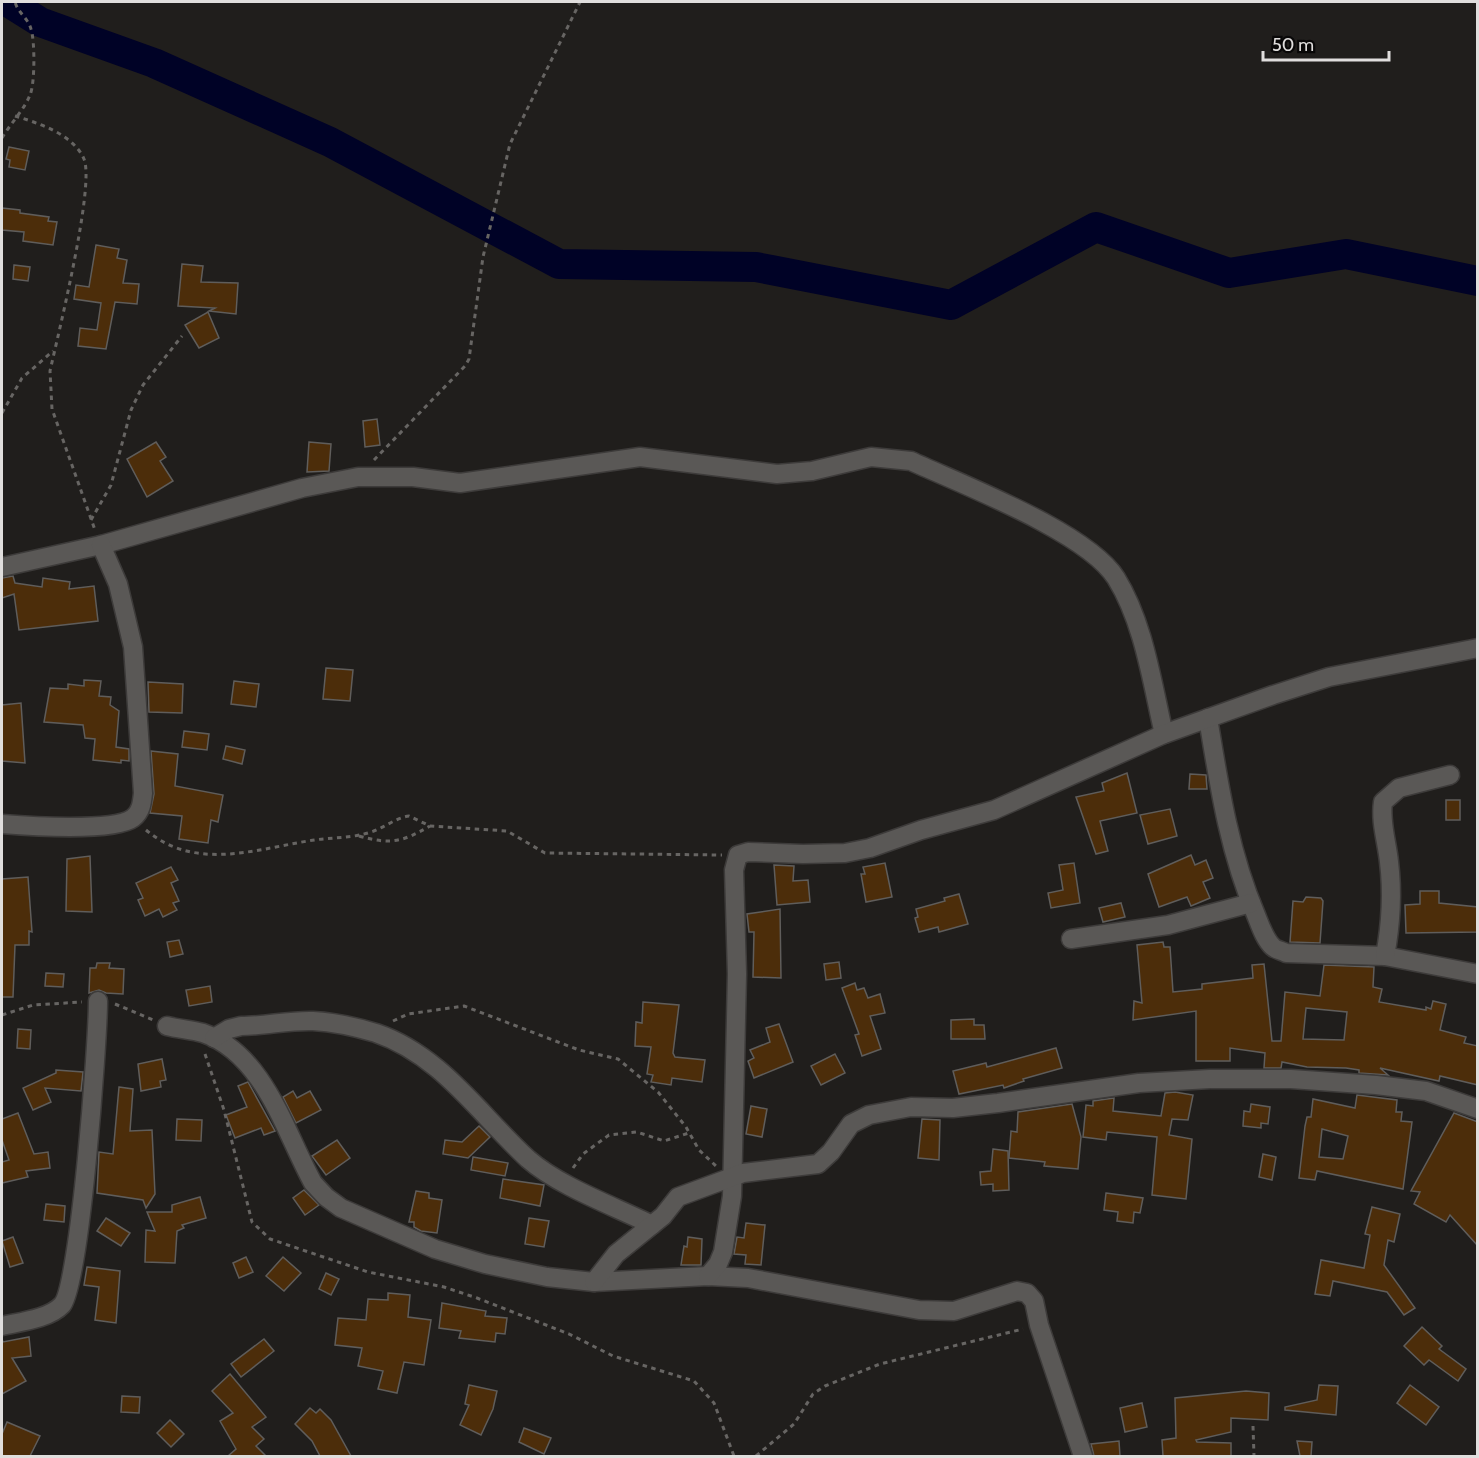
<svg xmlns="http://www.w3.org/2000/svg" width="1479" height="1458" font-family="Cabin,sans-serif">
  <style>
    .lines { fill: none; stroke-linecap: round; stroke-linejoin: round }
    .river { stroke: #000226; stroke-width: 30 }
    .building { fill: #4c2d0a; stroke: #5f5d5b; stroke-width: 1.5; fill-rule: evenodd }
    .minor-casing { stroke: #3d3b3a; stroke-width: 21 }
    .path { stroke: #676563; stroke-width: 3; stroke-dasharray: 4.5 4.5; stroke-linecap: butt }
    .minor { stroke: #5a5856; stroke-width: 18 }
  </style>
  <rect width="100%" height="100%" fill="#201e1c"/>
  <g class="lines">
    <!-- river -->
    <path class="river" d="M8 2 40 22 154 63 330 142 559 264 756 267 951 305 1096 227 1229 273 1346 254 1478 281"/>
  </g>
  <!-- building -->
  <g class="building">
    <path d="M9 147 29 151 25 170 9 167 10 160 6 159Z"/>
    <path d="M2 208 20 210V213L49 217 48 221 57 222 53 245 23 241 24 232 2 230Z"/>
    <path d="M96 245 119 249 117 258 127 260 123 283 139 284 137 304 115 302 106 349 78 346 80 328 97 330 101 303 74 299 76 285 89 287Z"/>
    <path d="M182 264 203 266 201 282 238 283 236 314 209 311 215 308 178 306Z"/>
    <path d="M14 265 30 267 28 281 13 279Z"/>
    <path d="M208 312 219 338 199 348 185 325Z"/>
    <path d="M377 419 380 445 365 447 363 421Z"/>
    <path d="M156 442 166 457 160 461 173 481 147 497 127 459Z"/>
    <path d="M309 442 331 444 329 471 307 472Z"/>
    <path d="M13 576 15 583 42 587 43 578 70 582 69 589 94 586 98 621 19 630 14 594 2 598V578Z"/>
    <path d="M326 668 353 670 350 701 323 699Z"/>
    <path d="M84 680 101 681 99 696 111 697 110 705 119 711 116 747 129 749V761L121 760V763L93 760 95 739 85 738 83 725 44 722 50 688 68 689V684L84 686Z"/>
    <path d="M234 681 259 684 256 707 231 704Z"/>
    <path d="M148 682 183 684 182 713 149 712Z"/>
    <path d="M21 703 25 763 2 761V705Z"/>
    <path d="M184 731 209 734 207 750 182 747Z"/>
    <path d="M226 746 245 750 242 764 223 759Z"/>
    <path d="M151 751 178 754 175 786 223 795 218 822 211 820 208 843 179 839 182 816 150 813 154 794Z"/>
    <path d="M1127 773 1137 813 1100 821 1108 851 1096 854 1076 797 1104 791 1102 783Z"/>
    <path d="M1190 774 1206 775 1207 789H1189Z"/>
    <rect x="1446" y="800" width="14" height="20"/>
    <path d="M1170 809 1177 836 1148 844 1140 815Z"/>
    <path d="M1191 855 1195 865 1206 860 1213 878 1203 882 1210 898 1191 906 1187 897 1159 907 1148 874Z"/>
    <path d="M90 856 92 912 66 911 67 859Z"/>
    <path d="M885 863 892 897 866 902 861 874H865L863 867Z"/>
    <path d="M1074 863 1080 903 1051 908 1048 893 1063 890 1059 865Z"/>
    <path d="M774 865 794 866 793 881 808 880 810 902 777 905Z"/>
    <path d="M171 867 178 880 171 883 179 901 173 903 177 910 163 917 159 909 145 916 138 900 143 898 136 883Z"/>
    <path d="M28 877 32 932 29 931V945H15L13 997H2V879Z"/>
    <path d="M1420 891H1439V903L1478 907V932L1406 933 1405 905 1420 904Z"/>
    <path d="M959 894 968 924 939 932 938 927 919 932 915 918 918 917 916 909 945 901 944 898Z"/>
    <path d="M1306 897 1321 898 1323 901 1320 943 1290 942 1293 901 1303 902Z"/>
    <path d="M1121 903 1125 917 1103 922 1099 908Z"/>
    <path d="M780 909 781 978 753 977 754 932H749L747 914Z"/>
    <path d="M179 940 183 954 170 957 167 942Z"/>
    <path d="M1163 942 1164 947H1170L1173 992 1202 989V984L1253 978 1252 965 1264 964 1272 1041H1281L1285 992 1320 996 1324 965 1374 967 1373 987 1382 989 1379 1002 1426 1010V1007L1431 1009 1433 1001 1446 1004 1440 1030 1466 1037 1464 1043 1478 1046V1085L1440 1076 1439 1081 1380 1068 1388 1075 1359 1073V1070L1346 1068 1307 1067 1282 1062 1281 1068H1264L1265 1053 1230 1048V1061H1196V1011L1133 1020 1134 1001 1142 1003 1137 945ZM1306 1008 1347 1012 1344 1040 1303 1039Z"/>
    <path d="M839 962 841 978 826 980 824 964Z"/>
    <path d="M97 963H110L109 968 124 969 123 994 106 993 99 990 89 993 90 968H96Z"/>
    <path d="M46 973 64 974 63 987 45 986Z"/>
    <path d="M855 983 857 990 864 988 868 998 880 994 885 1013 870 1016 881 1049 862 1056 855 1035 859 1034 842 988Z"/>
    <path d="M210 986 212 1002 189 1006 186 990Z"/>
    <path d="M643 1002 679 1005 673 1053 675 1057 705 1060 702 1082 672 1078 671 1085 651 1082 653 1075 647 1074 651 1047 635 1046 636 1022 642 1023Z"/>
    <path d="M974 1019V1025H984L985 1039H951V1020Z"/>
    <path d="M779 1024 793 1062 754 1078 748 1061 754 1058 750 1050 770 1042 766 1028Z"/>
    <path d="M18 1029 31 1030 30 1049 17 1048Z"/>
    <path d="M1056 1048 1062 1068 1023 1079 1024 1081 1004 1088 1003 1085 959 1094 953 1071 986 1063 987 1067Z"/>
    <path d="M835 1054 845 1073 821 1085 811 1066Z"/>
    <path d="M162 1059 166 1080 160 1081 161 1087 141 1091 138 1064Z"/>
    <path d="M56 1070 83 1072 81 1091 45 1088 51 1102 33 1110 23 1088 56 1073Z"/>
    <path d="M248 1082 275 1131 264 1135 261 1128 235 1138 226 1115 247 1107 238 1086Z"/>
    <path d="M119 1087 133 1089 130 1131 152 1130 155 1194 146 1208 143 1200 97 1193 99 1152 113 1154Z"/>
    <path d="M293 1091 297 1098 310 1091 321 1110 296 1123 283 1097Z"/>
    <path d="M1175 1092 1193 1095 1188 1120 1172 1119 1169 1135 1192 1139 1186 1199 1152 1195 1157 1137 1107 1132 1106 1140 1083 1137 1086 1105 1093 1106V1101L1114 1098 1113 1111 1161 1116 1165 1093Z"/>
    <path d="M1357 1095 1397 1100 1396 1112H1402L1401 1121 1412 1122 1403 1189 1317 1171 1315 1180 1299 1178 1305 1126 1307 1117H1311L1313 1099 1355 1108ZM1322 1129 1348 1136 1343 1159 1319 1157Z"/>
    <path d="M1072 1104 1081 1137 1078 1169 1044 1166 1045 1162 1009 1158 1011 1131 1017 1132 1018 1112Z"/>
    <path d="M1251 1104 1270 1107 1268 1124 1261 1123V1128L1243 1126 1244 1111 1250 1112Z"/>
    <path d="M751 1106 767 1109 762 1137 746 1134Z"/>
    <path d="M18 1113 34 1154 48 1152 50 1168 26 1171 28 1177 2 1183V1162L9 1160 2 1140V1119Z"/>
    <path d="M1454 1113 1478 1122V1246L1450 1215 1446 1222 1414 1204 1420 1192 1411 1191Z"/>
    <path d="M177 1119 202 1120 201 1141 176 1140Z"/>
    <path d="M922 1119 940 1120 939 1160 918 1158Z"/>
    <path d="M479 1126 490 1137 468 1158 443 1154 445 1140 462 1142Z"/>
    <path d="M337 1140 350 1158 326 1175 312 1156Z"/>
    <path d="M993 1149 1008 1151 1009 1190 993 1191V1184L981 1185 980 1172 991 1171Z"/>
    <path d="M1263 1154 1276 1157 1272 1180 1259 1177Z"/>
    <path d="M473 1157 508 1163 505 1176 471 1170Z"/>
    <path d="M503 1179 544 1185 540 1206 500 1198Z"/>
    <path d="M304 1190 319 1205 305 1215 293 1198Z"/>
    <path d="M416 1191 429 1193V1198L442 1200 437 1233 421 1231 414 1227V1222H409Z"/>
    <path d="M1106 1193 1143 1198 1140 1213 1134 1212 1133 1223 1117 1221 1118 1212 1104 1210Z"/>
    <path d="M200 1197 206 1218 182 1225 184 1228 177 1231 175 1263 145 1262 146 1230 155 1231 147 1212H172V1205Z"/>
    <path d="M46 1204 65 1206 64 1222 44 1220Z"/>
    <path d="M1372 1207 1400 1214 1394 1242 1388 1240 1384 1265 1415 1308 1404 1315 1387 1292 1333 1281 1330 1296 1315 1294 1321 1260 1364 1268 1370 1235 1365 1234Z"/>
    <path d="M106 1218 130 1233 121 1246 97 1231Z"/>
    <path d="M529 1218 549 1221 544 1247 525 1244Z"/>
    <path d="M746 1223 765 1225 761 1265 745 1264 746 1255 734 1254 737 1237 744 1238Z"/>
    <path d="M13 1237 23 1263 10 1267 2 1241Z"/>
    <path d="M688 1237 702 1239 701 1265H681L684 1246 687 1247Z"/>
    <path d="M246 1257 253 1272 239 1278 233 1263Z"/>
    <path d="M283 1257 301 1273 284 1291 266 1276Z"/>
    <path d="M87 1267 120 1271 116 1323 95 1320 99 1287 84 1285Z"/>
    <path d="M326 1273 339 1279 331 1295 319 1289Z"/>
    <path d="M388 1293 410 1295 408 1317 431 1320 424 1365 404 1362 397 1393 378 1389 383 1371 358 1366 362 1348 335 1345 338 1318 366 1320 368 1299 388 1300Z"/>
    <path d="M442 1303 486 1311 485 1316 507 1318 505 1334 496 1333 495 1342 459 1338 461 1331 439 1328Z"/>
    <path d="M1422 1327 1442 1346 1439 1349 1466 1369 1458 1381 1429 1360 1424 1365 1404 1346Z"/>
    <path d="M29 1337 31 1356 12 1358 26 1381 2 1394V1339L3 1342Z"/>
    <path d="M264 1339 274 1351 241 1377 231 1364Z"/>
    <path d="M230 1374 266 1417 252 1427 264 1439 256 1446 266 1456H228L236 1449 220 1421 233 1413 212 1391Z"/>
    <path d="M469 1385 497 1391 493 1409 481 1435 460 1425 469 1405 465 1404Z"/>
    <path d="M1319 1385 1338 1386 1336 1415 1285 1410V1407L1317 1400Z"/>
    <path d="M1410 1385 1439 1407 1426 1425 1397 1403Z"/>
    <path d="M1246 1391 1269 1393 1268 1420 1231 1418V1432L1196 1440 1197 1442 1231 1443V1456H1163L1162 1440 1176 1438 1175 1398Z"/>
    <path d="M122 1396 140 1397 139 1413 121 1412Z"/>
    <path d="M1142 1403 1147 1427 1125 1432 1120 1408Z"/>
    <path d="M310 1408 316 1413 320 1409 331 1420 351 1456H320L312 1441 295 1424Z"/>
    <path d="M170 1420 184 1434 171 1447 157 1433Z"/>
    <path d="M7 1422 40 1436 30 1456H2V1434Z"/>
    <path d="M524 1428 551 1438 544 1454 519 1442Z"/>
    <path d="M1119 1441 1120 1456H1094L1091 1444Z"/>
    <path d="M1297 1441 1312 1442 1311 1456H1300Z"/>
  </g>
  <g class="lines">
    <!-- minor casing -->
    <g class="minor-casing">
      <g id="minor">
        <path d="M2 567 101 545 302 488 358 477H413L460 483 640 457 777 474 812 471 871 457 911 461C963 485 1087 532 1116 578 1144 623 1152 683 1164 734"/>
        <path d="M1208 718C1219 785 1229 852 1256 915 1260 925 1265 940 1273 947 1276 950 1283 951 1286 953L1385 956 1478 974"/>
        <path d="M2 824C27 826 114 832 133 818 141 812 142 803 143 793L133 647 118 584 101 545"/>
        <path d="M1071 939 1168 925 1251 903"/>
        <path d="M1385 956C1391 924 1393 895 1389 862 1387 842 1380 822 1383 802L1399 788 1450 775"/>
        <path d="M167 1026C179 1029 192 1030 203 1033 264 1054 285 1132 313 1183L326 1197 341 1208 435 1249 485 1264 547 1277 594 1282 708 1276 748 1278 919 1310 954 1311 1017 1291 1027 1293 1034 1301 1039 1325 1083 1456"/>
        <path d="M214 1038 229 1029 241 1026C265 1026 290 1020 313 1021 333 1022 356 1027 376 1033 441 1055 479 1114 528 1159 560 1187 614 1206 652 1225"/>
        <path d="M708 1276 718 1264 723 1252 732 1196 737 974 734 870 738 855 748 852 803 854 845 853 870 848 921 830 994 810 1164 734 1273 695 1329 677 1478 648"/>
        <path d="M594 1282 616 1254 663 1216 678 1197 743 1173 818 1164 831 1152 851 1124 869 1115 911 1107 953 1108 998 1103 1139 1083 1210 1079H1291L1376 1085 1426 1091 1478 1109"/>
        <path d="M2 1326C19 1322 49 1319 62 1305 80 1285 98 1041 98 1001"/>
      </g>
    </g>
    <!-- path -->
    <g class="path">
      <path d="M15 116C38 123 73 134 84 159 95 186 58 335 50 371L52 409 95 530"/>
      <path d="M2 138C10 124 24 110 30 95 35 84 35 41 31 29 28 18 18 13 15 2"/>
      <path d="M2 413 22 378 53 351"/>
      <path d="M374 460 465 366 469 359 483 257 510 144 580 2"/>
      <path d="M91 520 111 485 131 410 143 385 182 336"/>
      <path d="M146 830C194 871 253 850 308 841 329 837 350 839 371 832 384 828 395 818 409 816L430 826 507 831 545 853 722 855"/>
      <path d="M359 836C391 845 402 842 430 826"/>
      <path d="M115 1004 153 1020"/>
      <path d="M2 1015 33 1005 82 1002"/>
      <path d="M393 1021 408 1014 464 1006 579 1050 618 1059 658 1092 686 1127 699 1150 716 1166"/>
      <path d="M205 1054 224 1110 252 1222 270 1239 368 1272 444 1287 477 1298 569 1334 613 1356 694 1381 714 1403 734 1456"/>
      <path d="M573 1168 583 1154 609 1135 637 1132 664 1141 689 1133"/>
      <path d="M1253 1426 1254 1456"/>
      <path d="M756 1456 794 1424 813 1394 825 1386 880 1364 1023 1329"/>
    </g>
    <!-- minor -->
    <use href="#minor" class="minor"/>
  </g>
  <!-- border -->
  <rect width="1479" height="1458" fill="none" stroke="#e0dedd" stroke-width="6"/>
  <!-- scale -->
  <path d="M1263 51v9h126v-9" fill="none" stroke="#e0dedd" stroke-width="3"/>
  <text x="1272" y="51" font-size="18" fill="#e0dedd" stroke="#090808" stroke-width="4.5" paint-order="stroke">50 m</text>
</svg>
